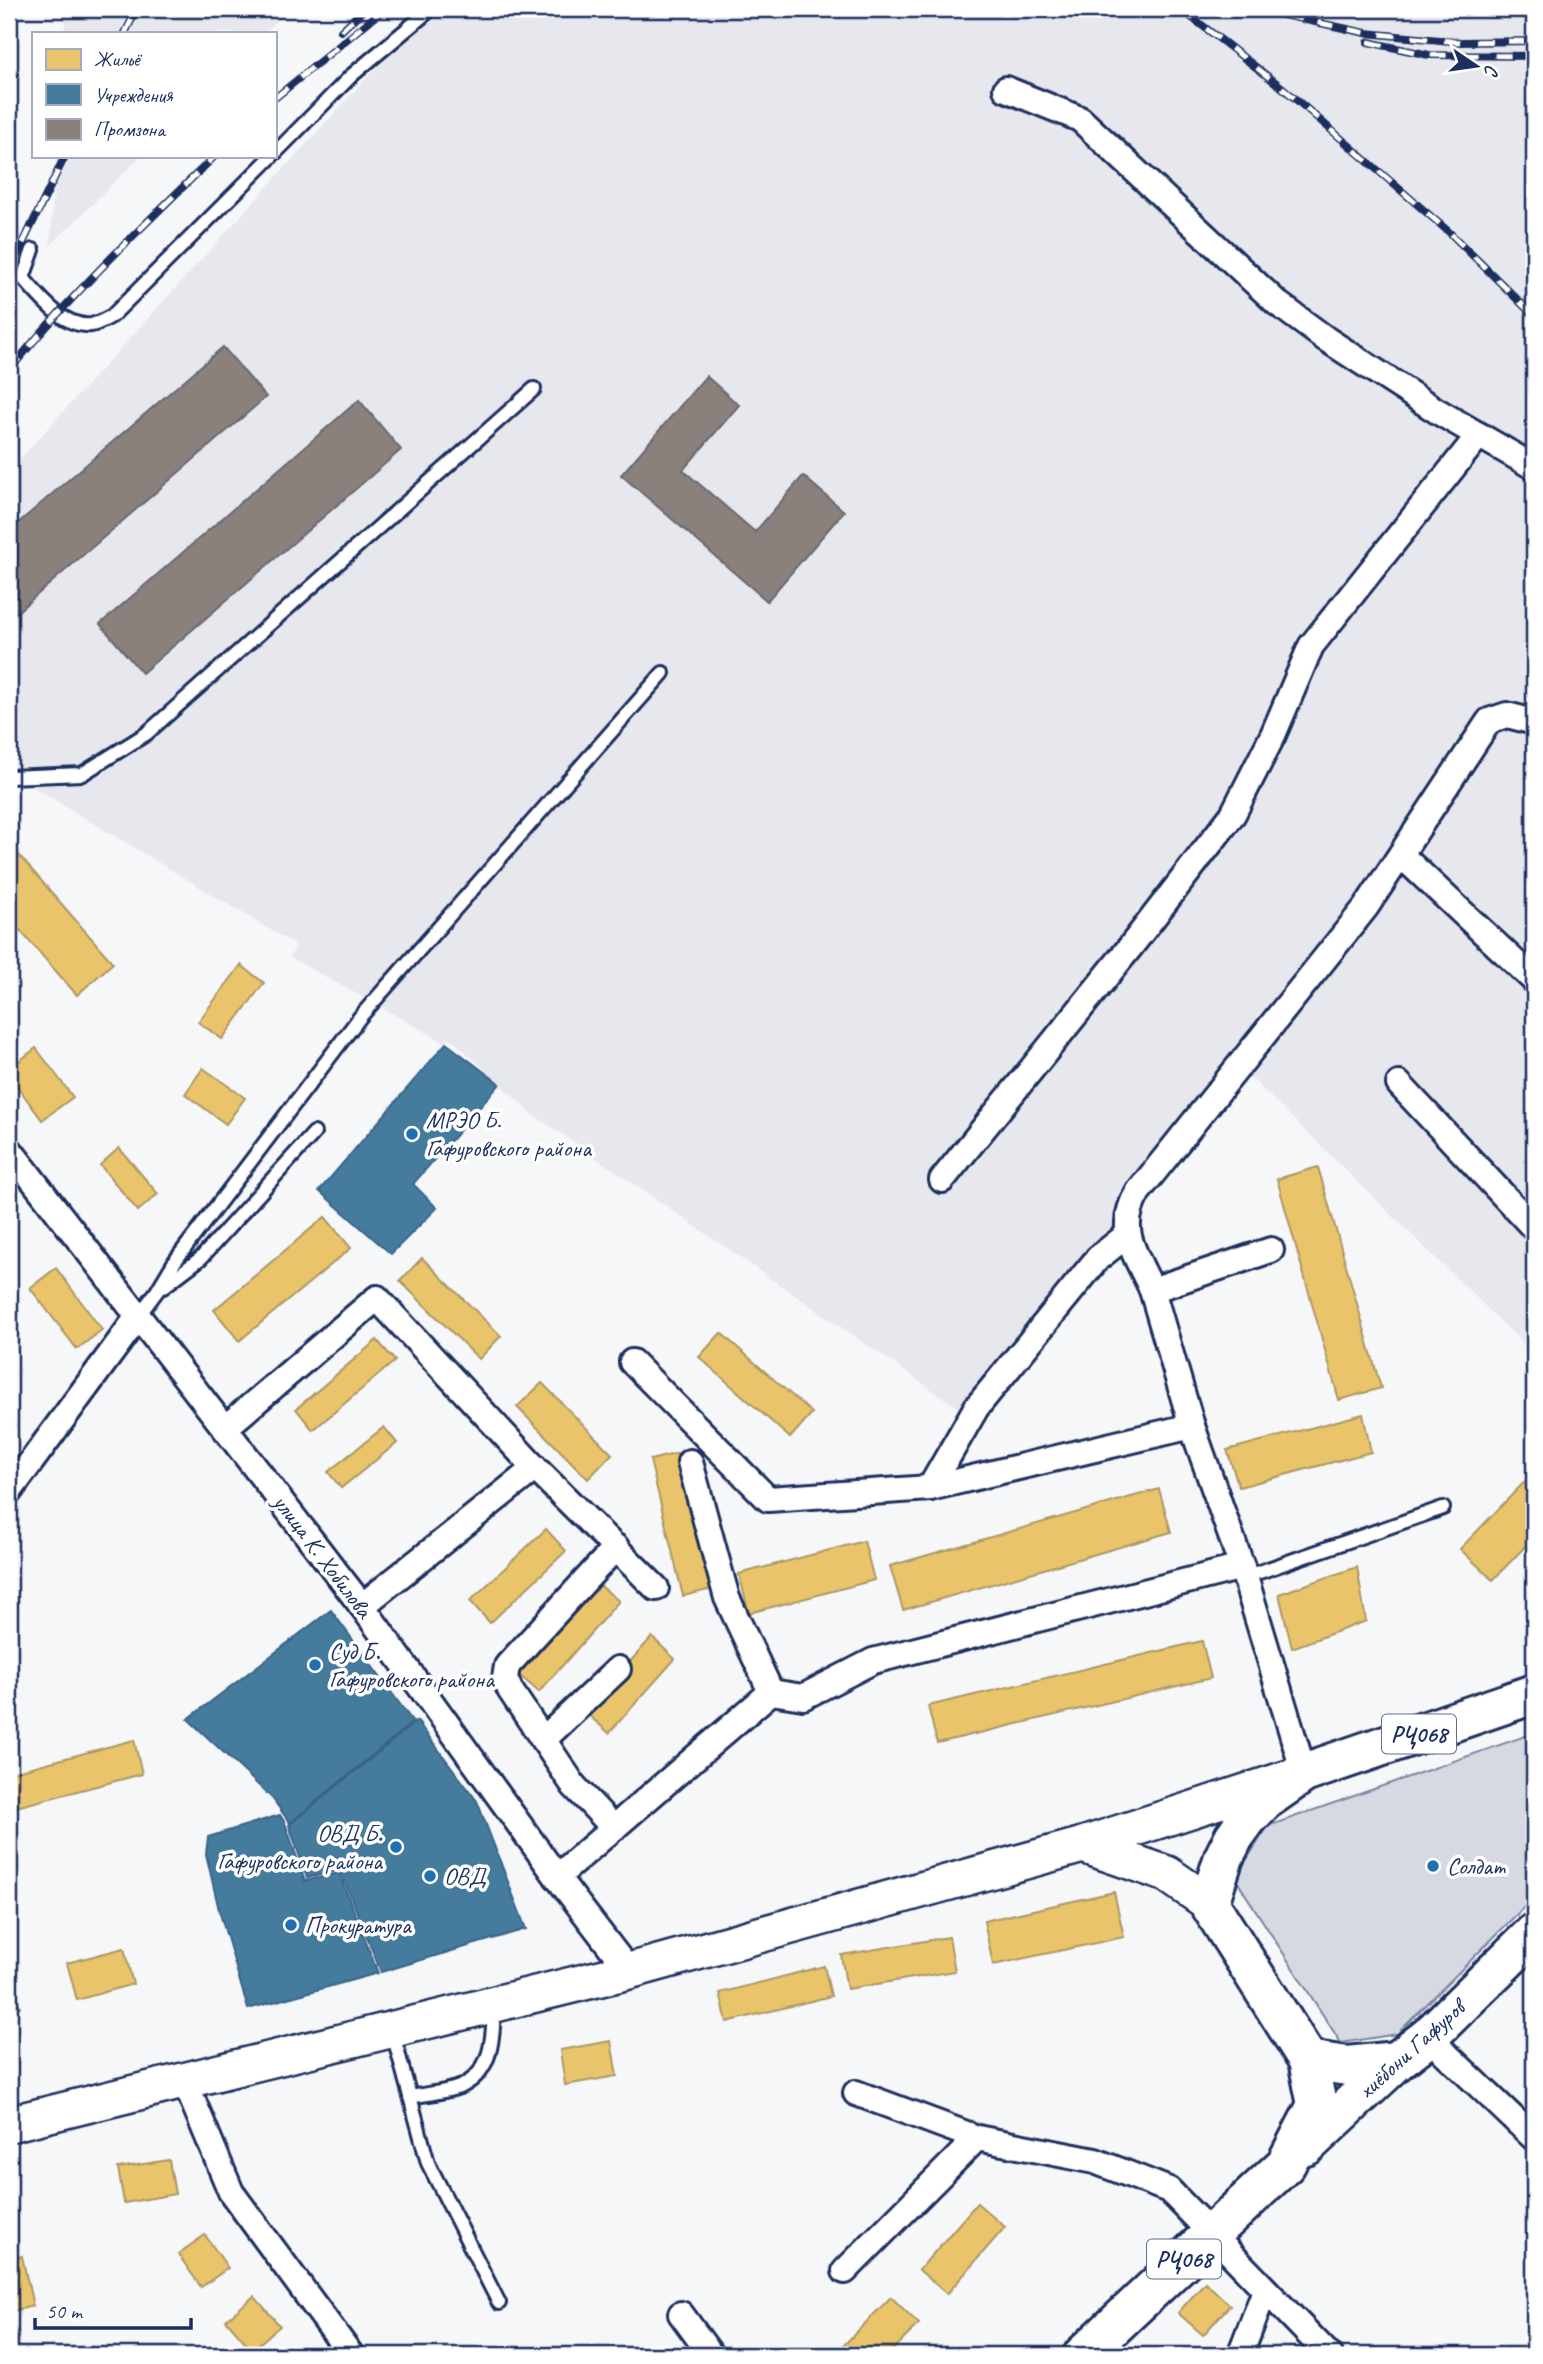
<svg xmlns="http://www.w3.org/2000/svg" width="1543" height="2364" font-family="Caveat,sans-serif">
  <style>
    .built { fill: #e6e8ee }
    .green { fill: #d6d9e2; stroke: #7884a0; stroke-width: 2 }
    .homes { fill: #e9c46a; stroke: #ab9766; stroke-width: 2 }
    .public { fill: #457b9d; stroke: #38648a; stroke-width: 2 }
    .industry { fill: #8a817c; stroke: #696873; stroke-width: 2 }
    .lines { fill: none; stroke-linecap: round; stroke-linejoin: round }
    .lane-casing { stroke: #1b2f5e; stroke-width: 18 }
    .street-casing { stroke: #1b2f5e; stroke-width: 30 }
    .secondary-casing { stroke: #1b2f5e; stroke-width: 40 }
    .highway-casing { stroke: #1b2f5e; stroke-width: 44 }
    .lane { stroke: #fff; stroke-width: 12 }
    .street { stroke: #fff; stroke-width: 24 }
    .secondary { stroke: #fff; stroke-width: 35 }
    .highway { stroke: #fff; stroke-width: 38 }
    .rail-casing { stroke: #1b2f5e; stroke-width: 8 }
    .rail { stroke: #fff; stroke-width: 5; stroke-dasharray: 16; stroke-linecap: butt }
    .poi-dot { fill: #1f6fb2; stroke: #fff; stroke-width: 2.5 }
    .labels { text-anchor: middle; stroke-width: 7; stroke-linejoin: round; paint-order: stroke }
    .shield { fill: #fff; stroke: #5f6d8e; stroke-width: 2 }
    .shield-label { font-size: 23px; font-weight: bold; fill: #1b2f5e }
    .poi-label { font-size: 24px; fill: #1b2f5e; stroke: #fff; text-anchor: start }
    .street-label { font-size: 24px; fill: #1b2f5e; stroke: #fff }
  </style>
  <rect width="100%" height="100%" fill="#f6f7f9"/>
  <filter id="ink" filterUnits="userSpaceOnUse"><feTurbulence type="fractalNoise" baseFrequency=".0143" numOctaves="2"/><feDisplacementMap in="SourceGraphic" scale="14" xChannelSelector="R" yChannelSelector="G"/><feConvolveMatrix kernelMatrix="1 2 1 2 8 2 1 2 1" color-interpolation-filters="sRGB"/></filter>
  <g filter="url(#ink)">
    <!-- built -->
    <g class="built">
      <path d="M67 9H289L264 33H64Z"/>
      <path d="M443 9H1534V1354L1246 1073 970 1416 531 1113 454 1041 449 1038 446 1043 289 957 297 946 20 779 9 789V471L370 74Z"/>
      <path d="M56 156H141L50 246Z"/>
    </g>
    <!-- green -->
    <path class="green" d="M1534 1733V1897L1397 2034 1341 2043 1235 1878 1268 1826Z"/>
    <!-- homes -->
    <g class="homes">
      <path d="M17 853 113 963 77 995 9 918V860Z"/>
      <path d="M241 965 264 983 222 1039 198 1022Z"/>
      <path d="M36 1048 73 1097 42 1120 9 1075V1069Z"/>
      <path d="M203 1068 245 1098 226 1124 185 1094Z"/>
      <path d="M119 1148 158 1194 138 1211 100 1165Z"/>
      <path d="M1318 1167 1381 1388 1339 1400 1277 1179Z"/>
      <path d="M325 1217 351 1248 239 1341 214 1310Z"/>
      <path d="M422 1258 501 1336 479 1359 400 1281Z"/>
      <path d="M56 1268 102 1330 77 1349 30 1288Z"/>
      <path d="M721 1333 812 1413 790 1438 699 1357Z"/>
      <path d="M377 1340 395 1361 313 1430 296 1409Z"/>
      <path d="M542 1383 612 1454 588 1479 517 1407Z"/>
      <path d="M1363 1414 1371 1452 1239 1487 1227 1450Z"/>
      <path d="M384 1427 397 1443 341 1488 328 1472Z"/>
      <path d="M679 1453 712 1589 683 1596 650 1460Z"/>
      <path d="M1534 1472V1537L1493 1580 1460 1549Z"/>
      <path d="M1159 1489 1171 1532 903 1610 890 1566Z"/>
      <path d="M546 1529 566 1551 490 1623 470 1601Z"/>
      <path d="M864 1541 874 1580 749 1613 739 1574Z"/>
      <path d="M1357 1567 1366 1621 1292 1648 1279 1594Z"/>
      <path d="M597 1583 619 1601 539 1692 518 1674Z"/>
      <path d="M652 1637 675 1659 609 1733 585 1712Z"/>
      <path d="M1202 1641 1211 1678 937 1743 928 1706Z"/>
      <path d="M134 1740 142 1774 9 1809V1773Z"/>
      <path d="M1114 1892 1124 1937 993 1965 984 1921Z"/>
      <path d="M949 1937 955 1971 847 1989 841 1955Z"/>
      <path d="M124 1948 133 1984 77 2000 67 1963Z"/>
      <path d="M824 1966 831 1996 727 2022 720 1993Z"/>
      <path d="M9 1971 20 2007 9 2010Z"/>
      <path d="M611 2041 617 2076 565 2085 560 2050Z"/>
      <path d="M169 2160 175 2194 124 2203 118 2168Z"/>
      <path d="M977 2203 1005 2227 947 2294 919 2270Z"/>
      <path d="M205 2235 228 2268 201 2287 178 2254Z"/>
      <path d="M22 2256 33 2306 9 2312V2259Z"/>
      <path d="M1205 2282 1230 2305 1203 2335 1178 2313Z"/>
      <path d="M254 2296 280 2326 252 2350 226 2320Z"/>
      <path d="M891 2297 919 2324 888 2355H834Z"/>
    </g>
    <!-- public -->
    <g class="public">
      <path d="M446 1043 500 1084 413 1184 437 1208 391 1254 319 1191Z"/>
      <path d="M331 1610 413 1722 290 1823 272 1798 188 1719Z"/>
      <path d="M417 1721 477 1801 526 1929 381 1972 340 1870 307 1878 289 1825Z"/>
      <path d="M280 1815 285 1823 305 1881 339 1873 378 1973 248 2009 219 1910 206 1854 208 1837Z"/>
    </g>
    <!-- industry -->
    <g class="industry">
      <path d="M223 347 266 397 9 619V531Z"/>
      <path d="M706 376 739 405 683 470 755 532 803 476 844 511 767 601 621 475Z"/>
      <path d="M359 400 401 450 142 673 100 624Z"/>
    </g>
    <g class="lines">
      <!-- lane casing -->
      <g class="lane-casing">
        <g id="lane">
          <path d="M275 153 351 76 431 9"/>
          <path d="M33 250 23 278C39 296 63 328 91 325 98 324 106 319 112 316L272 156"/>
          <path d="M9 777 82 774 146 734 534 389"/>
          <path d="M163 1287 201 1258 314 1133"/>
          <path d="M137 1318 157 1291 175 1261 360 1017 663 673"/>
          <path d="M1245 1577 1443 1508"/>
          <path d="M392 2030 428 2163 499 2303"/>
          <path d="M410 2097C425 2094 451 2092 464 2085 493 2069 493 2036 494 2007"/>
        </g>
      </g>
      <!-- street casing -->
      <g class="street-casing">
        <g id="street">
          <path d="M1006 89 1080 119 1277 303 1326 339 1437 411 1534 467"/>
          <path d="M1401 855 1534 980"/>
          <path d="M1399 1084 1534 1228"/>
          <path d="M9 1149 362 1606 557 1877 629 1971"/>
          <path d="M942 1180 1131 946 1233 814 1273 735 1311 646 1479 435"/>
          <path d="M1152 1290C1136 1254 1115 1230 1138 1192L1366 907 1489 721 1507 715 1534 722"/>
          <path d="M632 1362 768 1499 930 1488 1192 1426 1242 1567 1304 1773"/>
          <path d="M1192 1426 1152 1290 1271 1250"/>
          <path d="M225 1428 377 1298 535 1468 656 1588"/>
          <path d="M930 1488 976 1408 1098 1258 1127 1235"/>
          <path d="M9 1492 137 1318"/>
          <path d="M362 1606 535 1468"/>
          <path d="M771 1692 803 1697 873 1661 1242 1567"/>
          <path d="M543 1740 618 1669"/>
          <path d="M614 1828 574 1786 510 1690 505 1678 507 1666 616 1547"/>
          <path d="M557 1877 771 1692 727 1598 690 1462"/>
          <path d="M1428 2037 1534 2138"/>
          <path d="M185 2082 231 2192 351 2355"/>
          <path d="M856 2093 977 2138 1095 2161 1169 2190 1329 2355"/>
          <path d="M845 2271 977 2138"/>
          <path d="M681 2314 711 2355"/>
          <path d="M1240 2355 1265 2290"/>
        </g>
      </g>
      <!-- secondary casing -->
      <g class="secondary-casing">
        <g id="secondary">
          <path d="M1083 1845 1167 1874 1209 1903"/>
          <path d="M9 2124 629 1971 1083 1845 1292 1777"/>
        </g>
      </g>
      <!-- highway casing -->
      <g class="highway-casing">
        <g id="highway">
          <path d="M1308 2060 1347 2066 1397 2061"/>
          <path d="M1306 2146 1397 2061 1428 2037 1534 1933"/>
          <path d="M1083 2355 1286 2164 1317 2105 1308 2060 1209 1903 1224 1857 1234 1837 1247 1819 1264 1801 1304 1773 1534 1694"/>
        </g>
      </g>
      <!-- lane -->
      <use href="#lane" class="lane"/>
      <!-- street -->
      <use href="#street" class="street"/>
      <!-- secondary -->
      <use href="#secondary" class="secondary"/>
      <!-- highway -->
      <use href="#highway" class="highway"/>
      <!-- rail casing -->
      <g class="rail-casing">
        <g id="rail">
          <path d="M1181 9 1284 89 1449 232 1532 314"/>
          <path d="M1255 9 1366 33 1461 42 1534 41"/>
          <path d="M9 21 12 9"/>
          <path d="M341 31 364 9"/>
          <path d="M125 33 137 9"/>
          <path d="M1368 42 1429 55 1534 56"/>
          <path d="M275 98 384 9"/>
          <path d="M9 272 65 156"/>
          <path d="M9 371C71 294 144 225 215 156"/>
        </g>
      </g>
      <!-- rail -->
      <use href="#rail" class="rail"/>
    </g>
  </g>
  <!-- markers -->
  <g class="poi-dot">
    <circle cx="412" cy="1134" r="7"/>
    <circle cx="315" cy="1665" r="7"/>
    <circle cx="396" cy="1847" r="7"/>
    <circle cx="1433" cy="1866" r="7"/>
    <circle cx="430" cy="1876" r="7"/>
    <circle cx="291" cy="1925" r="7"/>
  </g>
  <g class="labels">
    <!-- shield labels -->
    <g class="shield">
      <rect x="1382" y="1714.5" width="74" height="39" rx="5"/>
      <rect x="1147" y="2239.5" width="74" height="39" rx="5"/>
    </g>
    <g class="shield-label">
      <text x="1419" y="1742">РҶ068</text>
      <text x="1184" y="2267">РҶ068</text>
    </g>
    <!-- poi labels -->
    <g class="poi-label">
      <text x="426" y="1128">МРЭО Б.<tspan x="426" dy="28">Гафуровского района</tspan></text>
      <text x="329" y="1659">Суд Б.<tspan x="329" dy="28">Гафуровского района</tspan></text>
      <text x="382" y="1841" text-anchor="end">ОВД Б.<tspan x="382" dy="28">Гафуровского района</tspan></text>
      <text x="1447" y="1874">Солдат</text>
      <text x="444" y="1884">ОВД</text>
      <text x="305" y="1933">Прокуратура</text>
    </g>
    <!-- street labels -->
    <g class="street-label">
      <text transform="translate(323 1556) rotate(53)" y="8">улица К. Хобилова</text>
      <text transform="translate(1411 2049) rotate(-42)" y="8">хиёбони Гафуров</text>
    </g>
  </g>
  <!-- margin -->
  <rect width="1543" height="2364" fill="none" stroke="#fff" stroke-width="35"/>
  <rect x="18" y="18" width="1508" height="2329" fill="none" stroke="#1b2f5e" stroke-width="2.5" filter="url(#ink)"/>
  <!-- legend -->
  <rect x="32" y="32" width="245" height="126" fill="#ffffff" stroke="#a4acbf" stroke-width="2"/>
  <rect x="46" y="49" width="35" height="21" fill="#e9c46a" stroke="#a4acbf" stroke-width="2"/>
  <text x="94" y="66" font-size="21" fill="#1b2f5e">Жильё</text>
  <rect x="46" y="84" width="35" height="21" fill="#457b9d" stroke="#a4acbf" stroke-width="2"/>
  <text x="94" y="102" font-size="21" fill="#1b2f5e">Учреждения</text>
  <rect x="46" y="119" width="35" height="21" fill="#8a817c" stroke="#a4acbf" stroke-width="2"/>
  <text x="94" y="136" font-size="21" fill="#1b2f5e">Промзона</text>
  <!-- north arrow -->
  <g transform="translate(1476 66) rotate(103)" stroke="#ffffff" stroke-width="5" paint-order="stroke">
  <path d="M0-5L12 26L0 18L-12 26Z" fill="#1b2f5e"/>
  <text y="-10" font-size="19" font-weight="bold" text-anchor="middle" fill="#1b2f5e">С</text>
  </g>
  <!-- scale -->
  <path d="M35 2318v10h156v-10" fill="none" stroke="#1b2f5e" stroke-width="3.5"/>
  <text x="46" y="2318" font-size="21" fill="#1b2f5e" stroke="#ffffff" stroke-width="5" paint-order="stroke">50 m</text>
</svg>
